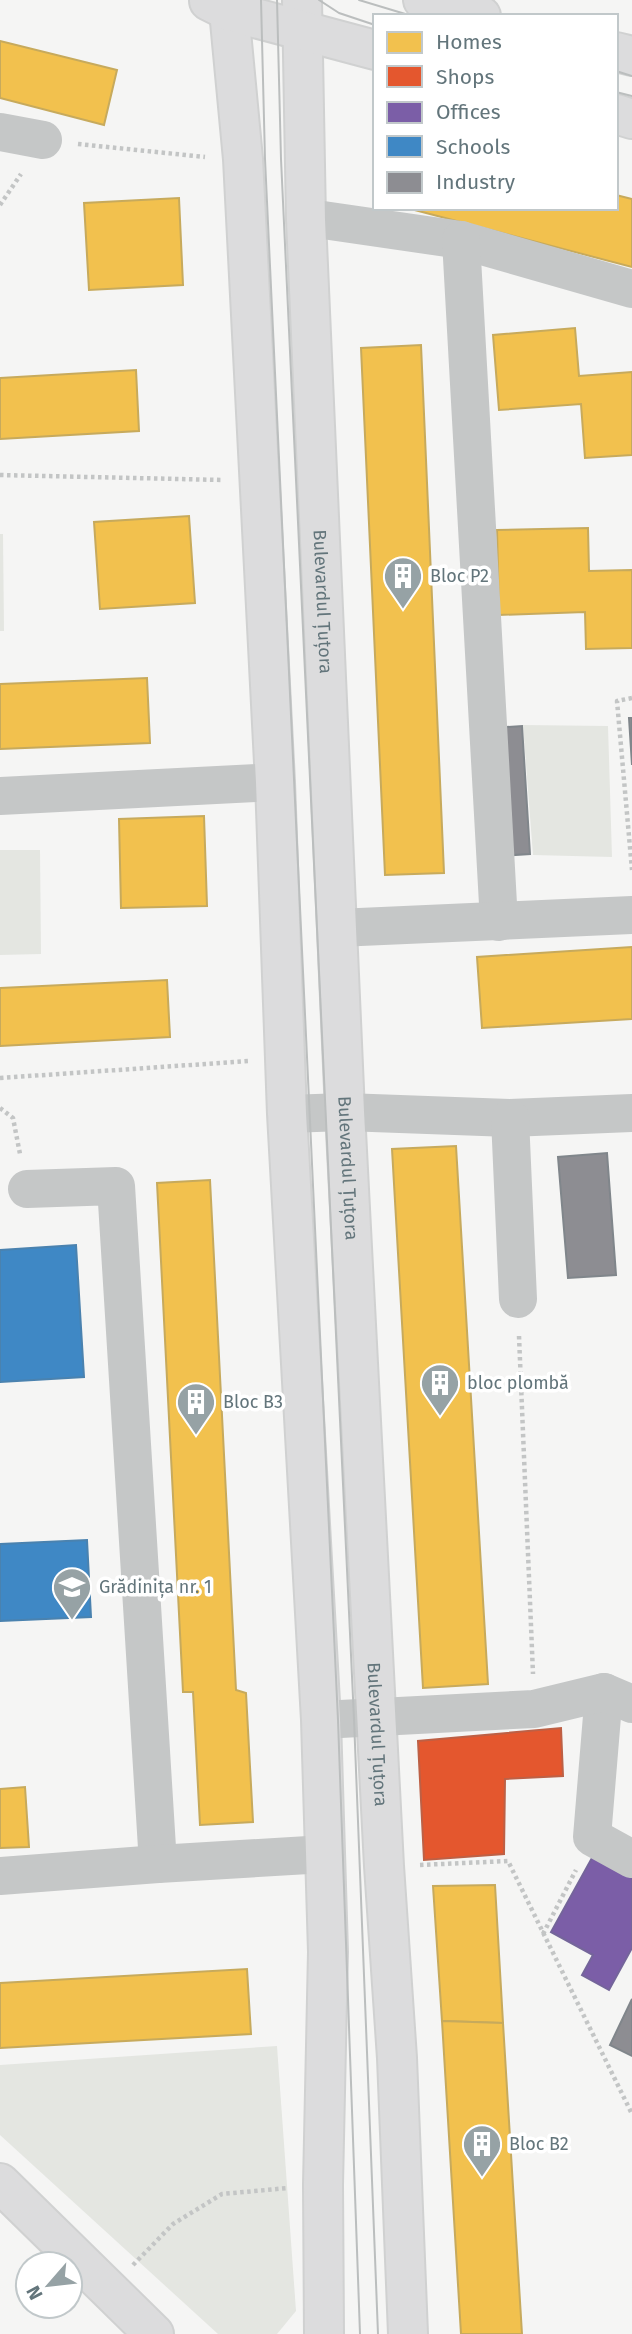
<svg xmlns="http://www.w3.org/2000/svg" width="632" height="2334" font-family="'Fira Sans',sans-serif">
  <style>
    .green { fill: #e4e6e1 }
    .homes { fill: #f2c14e; stroke: #c7aa5c; stroke-width: 2 }
    .shops { fill: #e4572e; stroke: #bd6045; stroke-width: 2 }
    .offices { fill: #7b5ea7; stroke: #74659a; stroke-width: 2 }
    .schools { fill: #3f88c5; stroke: #4a82af; stroke-width: 2 }
    .industry { fill: #8d8d92; stroke: #80868b; stroke-width: 2 }
    .lines { fill: none; stroke-linecap: round; stroke-linejoin: round }
    .major-casing { stroke: #d0d1d1; stroke-width: 42 }
    .path { stroke: #c3c5c5; stroke-width: 4.5; stroke-dasharray: 3.5 3.5; stroke-linecap: butt }
    .minor { stroke: #c5c7c7; stroke-width: 38 }
    .major { stroke: #dcdcdd; stroke-width: 38 }
    .tram { stroke: #bbbebe; stroke-width: 2 }
    .labels { text-anchor: middle; stroke-width: 7; stroke-linejoin: round; paint-order: stroke }
    .poi-label { font-size: 18px; fill: #63757b; stroke: #fff; text-anchor: start }
    .street-label { font-size: 18px; fill: #63757b; stroke: #fff }
  </style>
  <rect width="100%" height="100%" fill="#f5f5f4"/>
  <!-- green -->
  <g class="green">
    <path d="M0 534H3L4 631H0Z"/>
    <path d="M523 725 608 726 612 857 533 855Z"/>
    <path d="M0 850H40L41 954 0 955Z"/>
    <path d="M277 2046 296 2311 277 2334H218L0 2135V2065Z"/>
  </g>
  <!-- homes -->
  <g class="homes">
    <path d="M0 41 117 70 104 125 0 98Z"/>
    <path d="M616 195 632 199V267L407 208H616Z"/>
    <path d="M179 198 183 285 89 290 84 203Z"/>
    <path d="M575 328 579 376 632 372V455L585 458 581 404 499 410 493 335Z"/>
    <path d="M421 345 444 873 385 875 361 348Z"/>
    <path d="M136 370 139 431 0 439V378Z"/>
    <path d="M189 516 195 603 100 609 94 522Z"/>
    <path d="M588 528 589 571 632 570V648L586 649 585 612 499 615 497 530Z"/>
    <path d="M147 678 150 743 0 749V684Z"/>
    <path d="M204 816 207 906 121 908 119 819Z"/>
    <path d="M632 947V1019L482 1028 477 957Z"/>
    <path d="M167 980 170 1037 0 1046V988Z"/>
    <path d="M456 1146 488 1684 423 1688 392 1149Z"/>
    <path d="M210 1180 236 1690 246 1693 253 1822 200 1825 193 1692H183L157 1183Z"/>
    <path d="M25 1787 29 1847 0 1848V1789Z"/>
    <path d="M495 1885 503 2023 442 2021 433 1886Z"/>
    <path d="M247 1969 251 2034 0 2048V1983Z"/>
    <path d="M442 2021 503 2023 522 2334H461Z"/>
  </g>
  <!-- shops -->
  <path class="shops" d="M561 1728 563 1776 505 1779 504 1854 424 1860 418 1741Z"/>
  <!-- offices -->
  <path class="offices" d="M593 1856 632 1878V1948L609 1990 582 1975 593 1955 551 1932Z"/>
  <!-- schools -->
  <g class="schools">
    <path d="M76 1245 84 1377 0 1382V1250Z"/>
    <path d="M87 1540 91 1617 0 1621V1544Z"/>
  </g>
  <!-- industry -->
  <g class="industry">
    <path d="M629 718H632V765Z"/>
    <path d="M522 726 530 854 498 856 491 728Z"/>
    <path d="M607 1153 616 1275 568 1278 558 1157Z"/>
    <path d="M632 1999V2056L610 2045Z"/>
  </g>
  <g class="lines">
    <!-- major casing -->
    <g class="major-casing">
      <g id="major">
        <path d="M228 0 243 159 275 782 287 1114 321 1720 328 1952 323 2185 324 2334"/>
        <path id="s1" d="M302 0 306 220 345 1112 384 1866 397 2058 408 2334"/>
        <path d="M423 0 481 16"/>
        <path d="M209 1 229 11 375 50"/>
        <path d="M616 52 632 56"/>
        <path d="M616 114 632 119"/>
        <path d="M0 2183 154 2334"/>
      </g>
    </g>
    <!-- path -->
    <g class="path">
      <path d="M78 144 205 157"/>
      <path d="M0 205 21 174"/>
      <path d="M0 475 223 480"/>
      <path d="M632 698 617 701 632 870"/>
      <path d="M0 1078 249 1061"/>
      <path d="M0 1108 13 1118 20 1154"/>
      <path d="M519 1336 533 1674"/>
      <path d="M420 1865 508 1861 632 2114"/>
      <path d="M543 1934 576 1870"/>
      <path d="M133 2265 173 2224 222 2194 288 2188"/>
    </g>
    <!-- minor -->
    <g class="minor">
      <path d="M0 132 43 140"/>
      <path d="M306 220H323L461 240 632 289"/>
      <path d="M461 240 499 922"/>
      <path d="M0 796 275 782"/>
      <path d="M337 928 632 915"/>
      <path d="M287 1114 345 1112 510 1118 632 1113"/>
      <path d="M510 1118 518 1299"/>
      <path d="M27 1189 116 1186 158 1864"/>
      <path d="M604 1692 592 1837 632 1859"/>
      <path d="M321 1720 534 1709 604 1692 632 1704"/>
      <path d="M0 1876 158 1864 325 1854"/>
    </g>
    <!-- major -->
    <use href="#major" class="major"/>
    <!-- tram -->
    <g class="tram">
      <path d="M261 0 265 159 338 1720 360 2334"/>
      <path d="M277 0 281 159 354 1719 378 2334"/>
      <path d="M319 0 339 13 375 25"/>
      <path d="M359 0 412 16"/>
      <path d="M616 71 632 76"/>
      <path d="M616 92 632 96"/>
    </g>
  </g>
  <!-- icons -->
  <defs>
    <g id="building-pin" transform="scale(2.0125)"><path d="M0 17L-7.5 6A9.5 9.5 0 1 1 7.5 6Z" fill="#96a2a5" stroke="#fff"/><path d="M-4-6H4V6H1V3H-1V6H-4ZM-2.5-4.3h1.7v1.8h-1.7ZM.8-4.3h1.7v1.8H.8ZM-2.5-1h1.7V.8h-1.7ZM.8-1h1.7V.8H.8Z" fill="#fff"/></g>
    <g id="school-pin" transform="scale(2.0125)"><path d="M0 17L-7.5 6A9.5 9.5 0 1 1 7.5 6Z" fill="#96a2a5" stroke="#fff"/><path d="M0-5L7-2L0 1L-7-2ZM-4 1L0 2.5L4 1V4Q0 6-4 4Z" fill="#fff"/></g>
  </defs>
  <g fill-rule="evenodd">
    <use href="#building-pin" x="403" y="576"/>
    <use href="#building-pin" x="440" y="1383"/>
    <use href="#building-pin" x="196" y="1402"/>
    <use href="#school-pin" x="72" y="1587"/>
    <use href="#building-pin" x="482" y="2144"/>
  </g>
  <g class="labels">
    <!-- poi labels -->
    <g class="poi-label">
      <text x="430" y="582">Bloc P2</text>
      <text x="467" y="1389">bloc plombă</text>
      <text x="223" y="1408">Bloc B3</text>
      <text x="99" y="1593">Grădinița nr. 1</text>
      <text x="509" y="2150">Bloc B2</text>
    </g>
    <!-- street labels -->
    <g class="street-label">
      <text dy="6" stroke="none"><textPath href="#s1" startOffset="602">Bulevardul Țuțora</textPath></text>
      <text dy="6" stroke="none"><textPath href="#s1" startOffset="1169">Bulevardul Țuțora</textPath></text>
      <text dy="6" stroke="none"><textPath href="#s1" startOffset="1736">Bulevardul Țuțora</textPath></text>
    </g>
  </g>
  <!-- legend -->
  <rect x="373" y="14" width="245" height="196" fill="#ffffff" stroke="#c1c8ca" stroke-width="2"/>
  <rect x="387" y="32" width="35" height="21" fill="#f2c14e" stroke="#c1c8ca" stroke-width="2"/>
  <text x="436" y="49" font-size="21" fill="#63757b">Homes</text>
  <rect x="387" y="66" width="35" height="21" fill="#e4572e" stroke="#c1c8ca" stroke-width="2"/>
  <text x="436" y="84" font-size="21" fill="#63757b">Shops</text>
  <rect x="387" y="102" width="35" height="21" fill="#7b5ea7" stroke="#c1c8ca" stroke-width="2"/>
  <text x="436" y="119" font-size="21" fill="#63757b">Offices</text>
  <rect x="387" y="136" width="35" height="21" fill="#3f88c5" stroke="#c1c8ca" stroke-width="2"/>
  <text x="436" y="154" font-size="21" fill="#63757b">Schools</text>
  <rect x="387" y="172" width="35" height="21" fill="#8d8d92" stroke="#c1c8ca" stroke-width="2"/>
  <text x="436" y="189" font-size="21" fill="#63757b">Industry</text>
  <!-- north arrow -->
  <g transform="translate(49 2285) rotate(242)"><circle r="33" fill="#ffffff" stroke="#c1c8ca" stroke-width="2"/>
  <path d="M0-5L12 26L0 18L-12 26Z" fill="#96a2a5"/>
  <text y="-10" font-size="19" font-weight="bold" text-anchor="middle" fill="#63757b">N</text>
  </g>
</svg>
